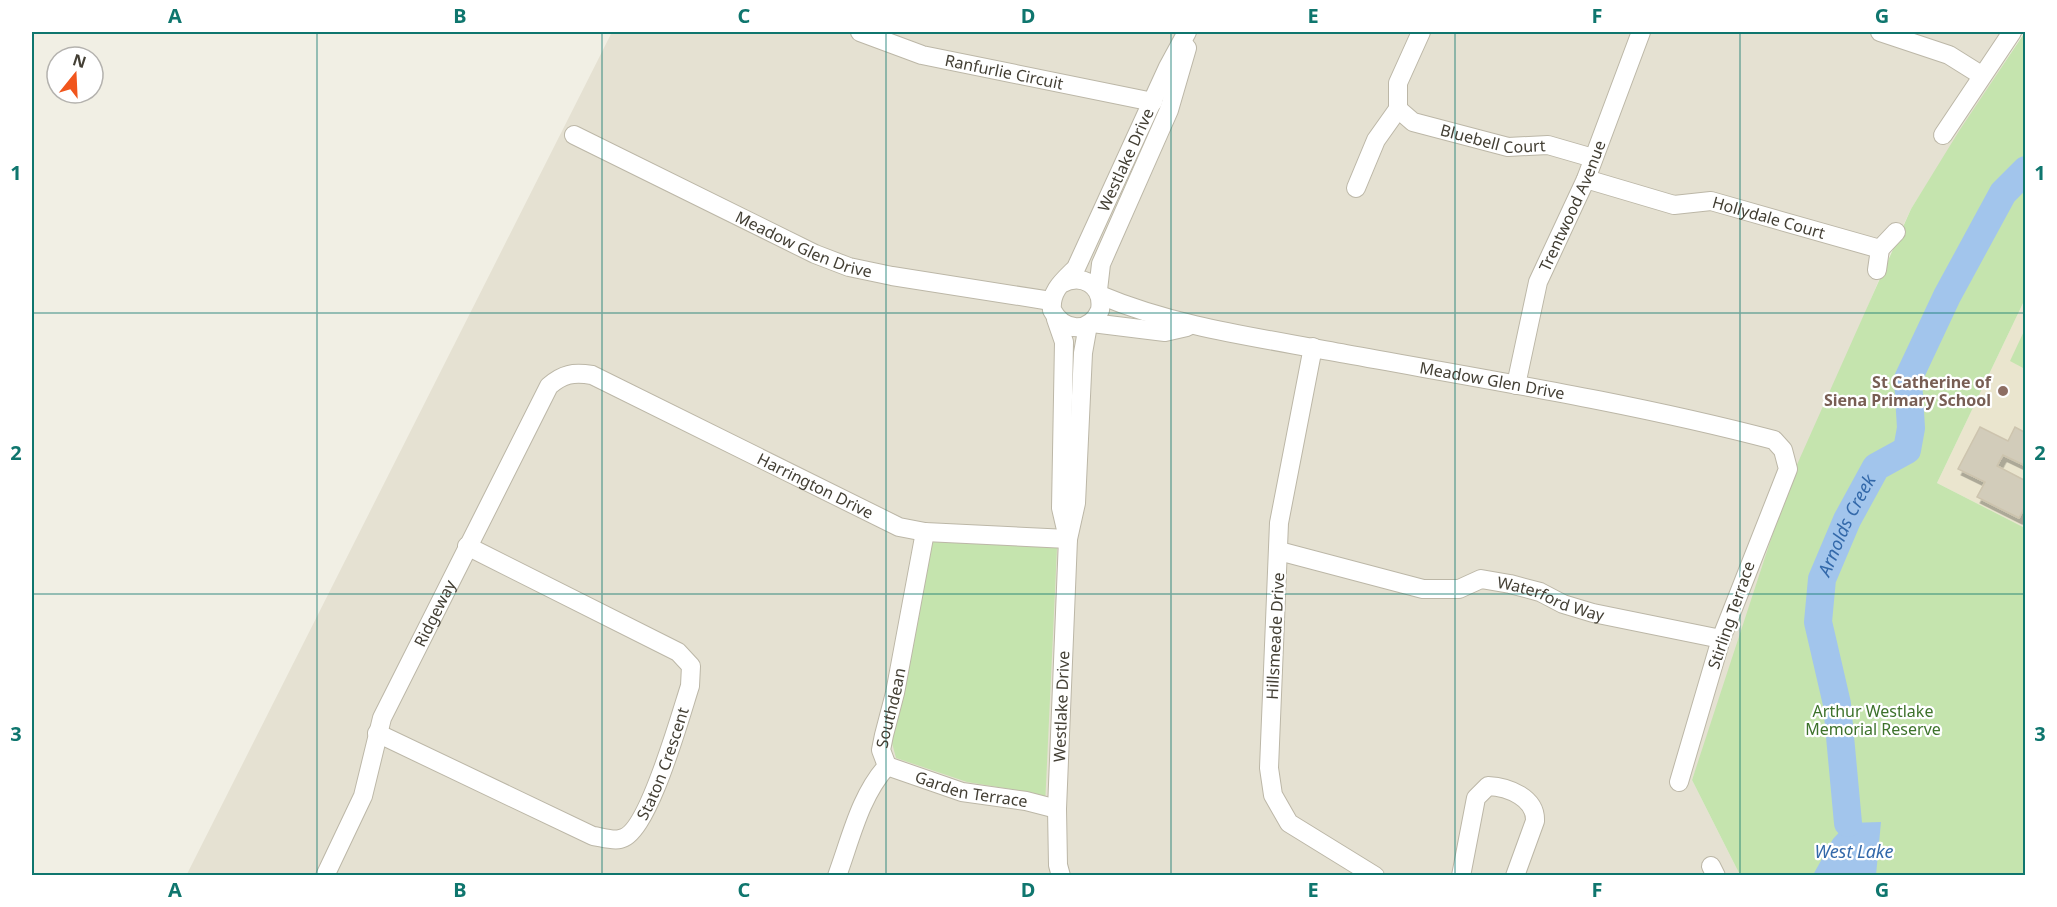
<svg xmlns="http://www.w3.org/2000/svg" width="2057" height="907" font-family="'Noto Sans',sans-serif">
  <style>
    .residential { fill: #e5e1d2 }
    .education { fill: #eae5ce }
    .green { fill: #c5e4ae }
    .water { fill: #a2c5ec }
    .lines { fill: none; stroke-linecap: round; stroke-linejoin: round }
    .river { stroke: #a2c5ec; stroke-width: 28 }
    .building { fill: #d2ccba; stroke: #cdc4ae; stroke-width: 1.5; filter: url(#shadow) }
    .street-casing { stroke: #bcb7a7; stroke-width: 20 }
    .street { stroke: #fff; stroke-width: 18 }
    .grid { fill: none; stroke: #0f766e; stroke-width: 1.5; stroke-opacity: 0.55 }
    .education-dot { fill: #8d6e63; stroke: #fff; stroke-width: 2 }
    .labels { text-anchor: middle; stroke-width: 4.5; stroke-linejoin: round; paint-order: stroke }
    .street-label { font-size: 16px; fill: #433f34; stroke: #fff }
    .education-label { font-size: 16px; font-weight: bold; fill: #785e54; stroke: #fff; text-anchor: end }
    .park-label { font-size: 16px; fill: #3d722b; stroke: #fff }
    .water-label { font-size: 18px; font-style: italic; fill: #3369aa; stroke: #fff }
    .neatline { fill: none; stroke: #0f766e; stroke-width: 2 }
    .grid-label { font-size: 20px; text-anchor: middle; font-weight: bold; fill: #0f766e }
  </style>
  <defs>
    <filter id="shadow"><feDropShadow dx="3.5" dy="6" stdDeviation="0" flood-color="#0004"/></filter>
  </defs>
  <rect width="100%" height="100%" fill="#f1efe4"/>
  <!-- residential -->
  <path class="residential" d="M612 32H2024L1911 209 1889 256 1855 337 1692 780 1740 875 186 876Z"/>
  <!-- education -->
  <path class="education" d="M2025 299V528L1937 483Z"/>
  <!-- green -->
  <g class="green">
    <path d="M2025 32V299L1937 483 2025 528V875H1740L1692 780 1791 478 1911 209 1959 131Z"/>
    <path d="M2025 329 2026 369H2025L2010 361Z"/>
    <path d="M933 541 1057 548 1045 806 1034 793 967 782 896 758 892 743Z"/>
  </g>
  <!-- water -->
  <path class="water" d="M1881 822 1876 875H1813L1833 839 1848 823Z"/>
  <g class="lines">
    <!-- river -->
    <path class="river" id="s1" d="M1848 823 1837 704 1818 622 1822 579 1847 520 1876 467 1907 450 1911 428 1908 379 1947 296 2003 193 2026 170"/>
  </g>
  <!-- building -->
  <path class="building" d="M1980 427 2008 441 2015 427 2026 433V466L2003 455 1997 466 2026 481V504L2019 518 1977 497 1985 482 1958 469Z"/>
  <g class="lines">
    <!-- street casing -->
    <g class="street-casing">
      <g id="street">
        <path id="s2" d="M860 32 922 55 1153 102"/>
        <path id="s3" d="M1421 32 1398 83V109L1413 122 1508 147 1548 145 1593 158"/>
        <path d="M1880 32 1949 55 1981 75"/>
        <path id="s4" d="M574 135 815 254 849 267 892 276 1051 301"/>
        <path d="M1943 135 2012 32"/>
        <path id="s5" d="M1586 179 1674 205 1711 201 1880 249"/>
        <path d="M1356 188 1376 140 1398 109"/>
        <path d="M1877 270 1880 249 1896 232"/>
        <path id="s6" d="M1061 284C1082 272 1104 286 1100 310 1090 333 1064 333 1052 310 1050 291 1063 281 1076 268L1168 67 1187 32"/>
        <path d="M1098 290 1101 264 1169 110 1187 48"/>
        <path id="s7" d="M1100 295C1178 328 1263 338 1346 354 1489 380 1633 403 1774 440L1783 450 1788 469 1721 639 1679 782"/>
        <path d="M1056 319 1064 342 1061 508 1067 534"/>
        <path d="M1092 323 1165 332 1187 327"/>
        <path d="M1313 347 1279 523 1269 768 1273 795 1289 823 1375 876"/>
        <path id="s8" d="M1516 385 1538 282 1586 179 1641 32"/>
        <path id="s9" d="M1279 551 1423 589H1459L1481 579 1510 584 1540 592 1563 604 1593 613 1721 639"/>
        <path id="s10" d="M377 733 593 836C601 837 612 841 620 839 648 835 681 713 690 686L691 666 678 652 467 546"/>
        <path id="s11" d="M887 766 962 792 1026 801 1057 809"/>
        <path d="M1711 866 1716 876"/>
        <path id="s12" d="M325 876 363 796 382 718 549 386C563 374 573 372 592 375L899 527 925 532 1068 539"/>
        <path id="s13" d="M837 876C851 838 860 796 887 766L881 750 884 735 895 693 925 532"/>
        <path id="s14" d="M1061 876 1058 865 1057 809 1068 539 1076 503 1083 353 1088 325"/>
        <path d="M1461 876 1476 798 1488 786C1509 787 1536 798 1535 821L1515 876"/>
      </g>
    </g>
    <!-- street -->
    <use href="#street" class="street"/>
  </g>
  <!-- grid -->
  <path class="grid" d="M317 32V876M602 32V876M886 32V876M1171 32V876M1455 32V876M1740 32V876M32 313H2026M32 594H2026"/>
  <!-- markers -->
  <circle class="education-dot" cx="2003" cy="391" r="6"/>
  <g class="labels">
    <!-- street labels -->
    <g class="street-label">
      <text dy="6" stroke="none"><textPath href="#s2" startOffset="150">Ranfurlie Circuit</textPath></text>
      <text dy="6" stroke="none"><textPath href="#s3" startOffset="184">Bluebell Court</textPath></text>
      <text dy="6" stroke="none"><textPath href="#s6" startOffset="292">Westlake Drive</textPath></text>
      <text dy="6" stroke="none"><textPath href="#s8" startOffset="189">Trentwood Avenue</textPath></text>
      <text dy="6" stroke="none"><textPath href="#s5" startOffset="189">Hollydale Court</textPath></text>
      <text dy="6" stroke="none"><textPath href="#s4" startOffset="255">Meadow Glen Drive</textPath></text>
      <text dy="6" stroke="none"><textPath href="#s7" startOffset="402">Meadow Glen Drive</textPath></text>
      <text dy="6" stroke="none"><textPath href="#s12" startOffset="836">Harrington Drive</textPath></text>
      <text dy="6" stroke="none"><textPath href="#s9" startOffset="282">Waterford Way</textPath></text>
      <text dy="6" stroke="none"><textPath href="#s12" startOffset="286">Ridgeway</textPath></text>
      <text transform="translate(1731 615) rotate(-71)" y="6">Stirling Terrace</text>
      <text transform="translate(1275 636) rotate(-87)" y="6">Hillsmeade Drive</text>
      <text dy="6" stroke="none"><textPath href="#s14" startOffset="170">Westlake Drive</textPath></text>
      <text dy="6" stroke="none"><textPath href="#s13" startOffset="182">Southdean</textPath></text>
      <text dy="6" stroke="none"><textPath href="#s10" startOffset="356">Staton Crescent</textPath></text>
      <text dy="6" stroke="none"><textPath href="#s11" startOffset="88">Garden Terrace</textPath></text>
    </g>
    <!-- education labels -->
    <g class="education-label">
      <text x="1991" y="388">St Catherine of<tspan x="1991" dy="18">Siena Primary School</tspan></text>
    </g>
    <!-- park labels -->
    <g class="park-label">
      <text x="1873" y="717">Arthur Westlake<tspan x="1873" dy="18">Memorial Reserve</tspan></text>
    </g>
    <!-- water labels -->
    <g class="water-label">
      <text dy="6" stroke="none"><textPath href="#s1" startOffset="306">Arnolds Creek</textPath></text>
      <text x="1854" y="858">West Lake</text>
    </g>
  </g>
  <!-- border -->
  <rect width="2057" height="907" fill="none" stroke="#ffffff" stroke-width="66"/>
  <!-- north arrow -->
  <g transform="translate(75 75) rotate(18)"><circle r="28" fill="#ffffff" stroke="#b4b2ae" stroke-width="1.5"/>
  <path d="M0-4.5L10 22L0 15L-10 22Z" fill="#f1551c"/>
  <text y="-9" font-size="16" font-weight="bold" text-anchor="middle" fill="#433f34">N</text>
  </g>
  <rect x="33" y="33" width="1991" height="841" class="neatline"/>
  <g class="grid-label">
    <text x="175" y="23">A</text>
    <text x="460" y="23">B</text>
    <text x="744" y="23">C</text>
    <text x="1028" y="23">D</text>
    <text x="1313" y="23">E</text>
    <text x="1597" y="23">F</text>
    <text x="1882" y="23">G</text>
    <text x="16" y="180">1</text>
    <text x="2040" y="180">1</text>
    <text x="16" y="460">2</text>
    <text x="2040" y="460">2</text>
    <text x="16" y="741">3</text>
    <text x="2040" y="741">3</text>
    <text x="175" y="897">A</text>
    <text x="460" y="897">B</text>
    <text x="744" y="897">C</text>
    <text x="1028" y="897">D</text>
    <text x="1313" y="897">E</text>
    <text x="1597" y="897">F</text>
    <text x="1882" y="897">G</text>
  </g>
</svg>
